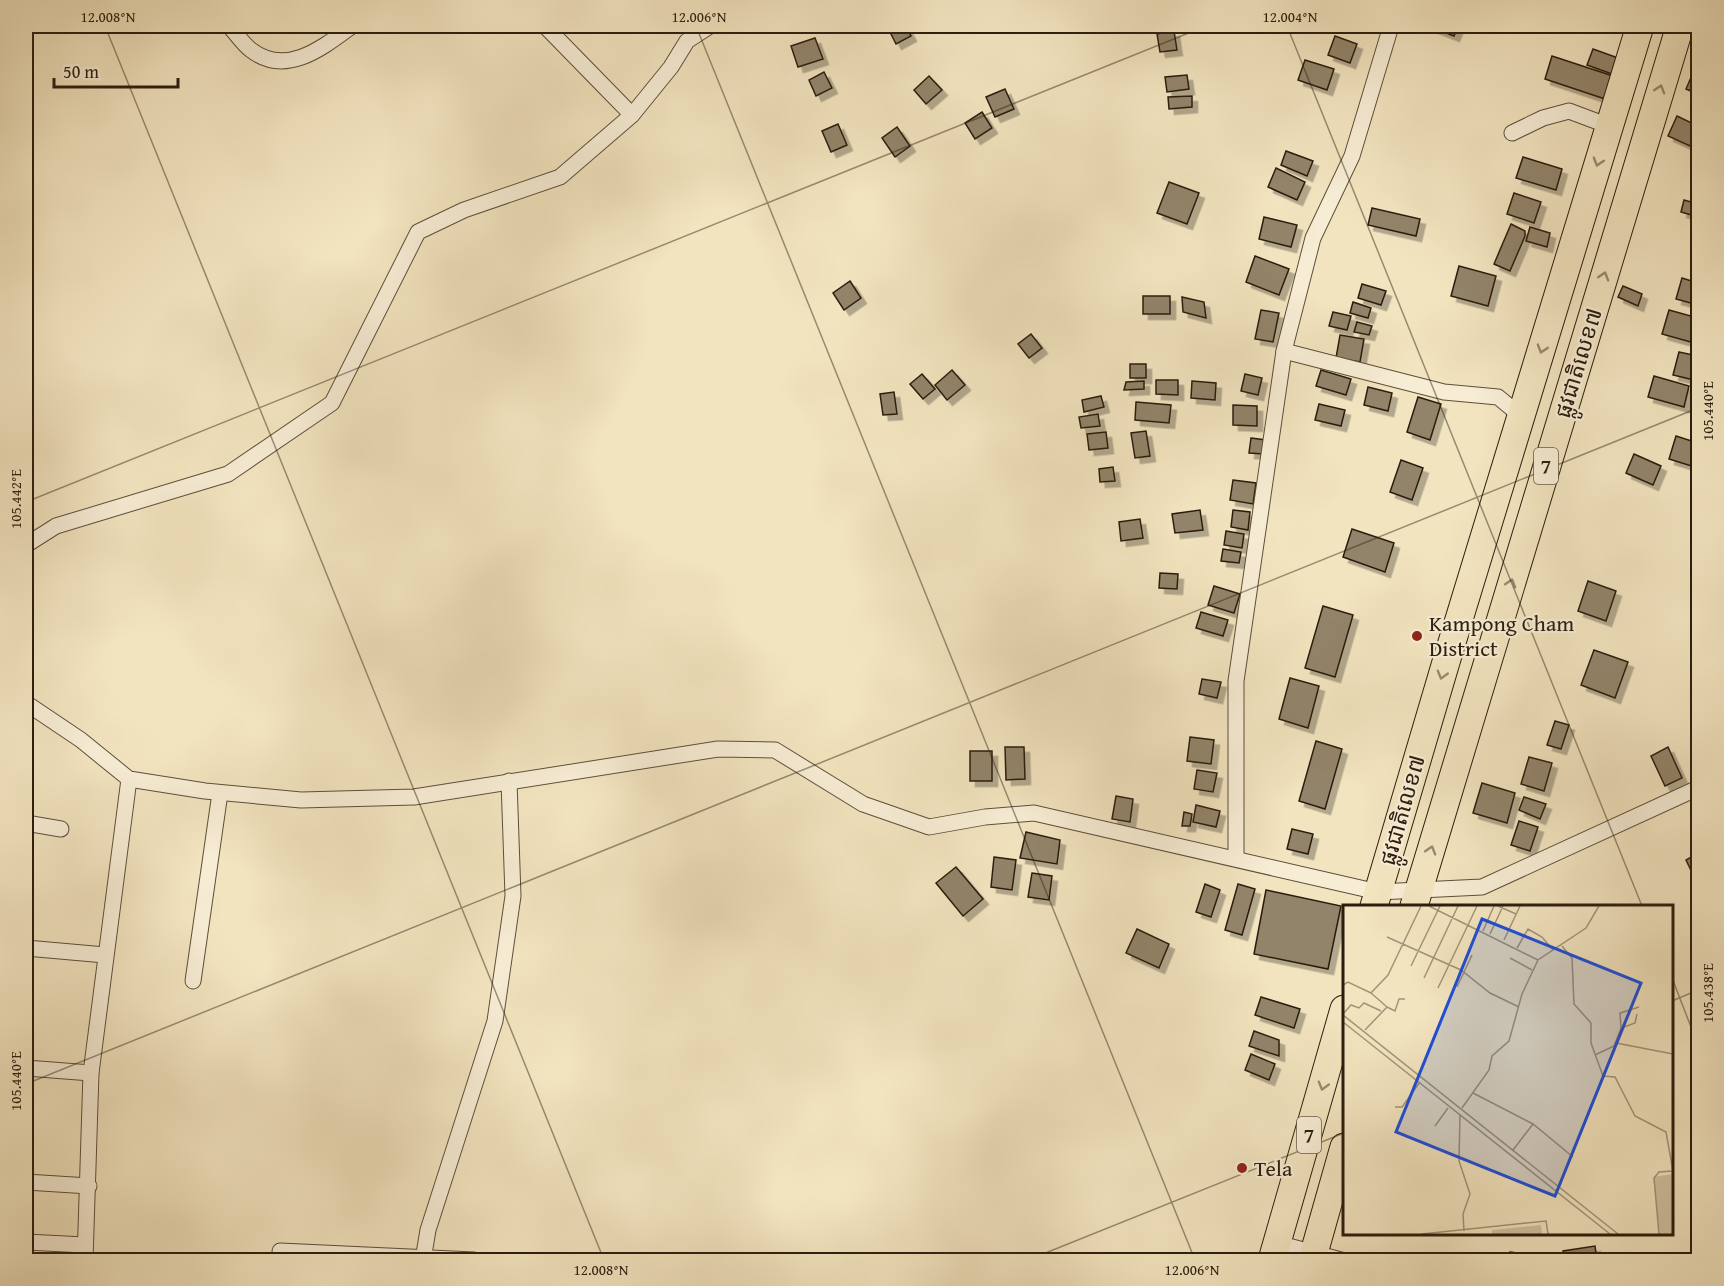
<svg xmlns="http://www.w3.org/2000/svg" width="1724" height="1286" font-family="'Gentium Book Plus','Noto Sans Khmer',serif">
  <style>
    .building { fill: #92846a; stroke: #2b1d0e; stroke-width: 1.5; filter: url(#shadow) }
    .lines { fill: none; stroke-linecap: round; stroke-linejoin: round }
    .street-casing { stroke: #5d4f3a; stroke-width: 17 }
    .highway-casing { stroke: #2b1d0e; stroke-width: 29 }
    .street { stroke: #f7edd5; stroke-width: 15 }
    .highway { stroke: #f2e4bf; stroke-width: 27 }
    .oneway { stroke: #988a6f }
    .ticks { fill: none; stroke: #2b1d0e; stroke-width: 1.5; stroke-opacity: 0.45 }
    .poi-dot { fill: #8f2418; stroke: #f7edd5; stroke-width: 2 }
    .labels { text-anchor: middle; stroke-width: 4.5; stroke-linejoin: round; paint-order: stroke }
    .shield { fill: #f7edd5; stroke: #685b4a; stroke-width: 1.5 }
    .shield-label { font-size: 21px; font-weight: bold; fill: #2b1d0e }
    .street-label { font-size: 22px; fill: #2b1d0e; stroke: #f7edd5 }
    .poi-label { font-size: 22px; fill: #2b1d0e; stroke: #f7edd5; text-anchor: start }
    .inset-road { fill: none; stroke: #a29478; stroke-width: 1.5 }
    .view { fill: #1d4ed8; fill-opacity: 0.15; stroke: #1d4ed8; stroke-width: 3 }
    .inset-edge { fill: none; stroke: #2b1d0e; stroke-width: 3 }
    .neatline { fill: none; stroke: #2b1d0e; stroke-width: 2 }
    .ticks-label { font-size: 15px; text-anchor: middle; fill: #2b1d0e }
  </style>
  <defs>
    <filter id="shadow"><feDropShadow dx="5.5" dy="5.5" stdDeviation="0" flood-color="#0004"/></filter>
  </defs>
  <rect width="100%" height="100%" fill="#f2e4bf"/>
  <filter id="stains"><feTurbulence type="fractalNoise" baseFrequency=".00333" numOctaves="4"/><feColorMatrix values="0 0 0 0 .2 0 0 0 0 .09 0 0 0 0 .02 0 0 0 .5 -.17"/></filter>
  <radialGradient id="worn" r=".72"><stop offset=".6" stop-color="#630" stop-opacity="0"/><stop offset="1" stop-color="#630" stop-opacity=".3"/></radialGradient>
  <!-- building -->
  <g class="building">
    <path d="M887 26H906L911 36 896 44Z"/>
    <path d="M1428 26H1458L1454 36Z"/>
    <path d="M1174 31 1177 50 1160 52 1157 34Z"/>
    <path d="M1335 36 1357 44 1350 63 1328 55Z"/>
    <path d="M815 38 823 59 798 67 791 46Z"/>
    <path d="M1593 49 1618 58 1612 74 1587 65Z"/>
    <path d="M1552 56 1613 76 1605 99 1545 79Z"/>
    <path d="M1305 60 1334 69 1327 90 1298 80Z"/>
    <path d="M824 72 832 88 816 96 809 80Z"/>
    <path d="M1187 75 1189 89 1167 92 1165 77Z"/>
    <path d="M1692 75 1698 78V94L1686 89Z"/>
    <path d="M929 76 942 90 926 104 914 90Z"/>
    <path d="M1005 89 1014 109 995 117 986 97Z"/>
    <path d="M1192 96V107L1169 109 1168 97Z"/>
    <path d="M982 112 992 128 975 139 965 123Z"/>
    <path d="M1677 116 1698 126 1690 146 1668 136Z"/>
    <path d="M838 124 847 145 831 152 822 131Z"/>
    <path d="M897 127 910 146 895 157 882 138Z"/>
    <path d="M1286 151 1313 161 1307 176 1281 165Z"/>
    <path d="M1523 157 1562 169 1556 190 1516 178Z"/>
    <path d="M1276 168 1305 182 1297 200 1268 187Z"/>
    <path d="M1169 182 1199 193 1187 224 1157 213Z"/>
    <path d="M1514 193 1541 202 1534 223 1507 214Z"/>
    <path d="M1684 200 1698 204 1695 216 1681 212Z"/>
    <path d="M1372 208 1420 219 1416 236 1368 225Z"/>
    <path d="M1264 217 1297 225 1291 247 1259 239Z"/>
    <path d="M1511 224 1525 231V236L1510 271 1494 264Z"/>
    <path d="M1530 227 1550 233 1547 247 1526 241Z"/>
    <path d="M1255 256 1289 269 1279 295 1246 282Z"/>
    <path d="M1459 266 1496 276 1488 306 1451 296Z"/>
    <path d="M1682 278 1698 283V305L1676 299Z"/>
    <path d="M850 281 861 298 844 310 833 293Z"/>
    <path d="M1362 284 1386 291 1381 305 1358 298Z"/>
    <path d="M1623 286 1642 294 1638 306 1618 297Z"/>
    <rect x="1143" y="296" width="27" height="18"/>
    <path d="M1182 297 1204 302 1206 318 1183 312Z"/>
    <path d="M1353 302 1371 308 1368 318 1350 313Z"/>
    <path d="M1261 310 1279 313 1273 342 1255 339Z"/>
    <path d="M1669 310 1698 318V344L1662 334Z"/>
    <path d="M1333 312 1351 316 1347 330 1329 326Z"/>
    <path d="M1357 322 1372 326 1369 335 1354 332Z"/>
    <path d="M1031 334 1042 348 1029 358 1018 344Z"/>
    <path d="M1340 335 1364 339 1360 362 1336 358Z"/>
    <path d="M1679 352 1698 356V381L1673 375Z"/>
    <rect x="1130" y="364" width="16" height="14"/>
    <path d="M952 370 965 385 947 400 935 385Z"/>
    <path d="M1321 370 1351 379 1346 395 1316 386Z"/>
    <path d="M922 374 935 389 923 399 910 384Z"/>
    <path d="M1245 374 1262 378 1258 395 1241 391Z"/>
    <path d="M1654 376 1689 386 1684 407 1648 397Z"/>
    <path d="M1156 380H1178V395L1156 394Z"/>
    <path d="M1144 381V389L1124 390 1126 382Z"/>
    <path d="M1192 381 1216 383 1215 400 1191 398Z"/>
    <path d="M1368 387 1392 393 1388 411 1364 405Z"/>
    <path d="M894 392 897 414 883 415 880 394Z"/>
    <path d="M1101 396 1104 407 1084 412 1082 400Z"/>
    <path d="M1418 397 1441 404 1430 440 1407 432Z"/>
    <path d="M1136 402 1171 405 1169 423 1135 420Z"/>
    <path d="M1319 404 1345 410 1341 426 1315 420Z"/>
    <path d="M1233 405 1257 406V426L1233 425Z"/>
    <path d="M1098 414 1100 426 1081 428 1079 417Z"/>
    <path d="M1146 431 1150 456 1135 458 1131 433Z"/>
    <path d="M1106 432 1108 448 1089 450 1087 434Z"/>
    <path d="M1676 436 1698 443V468L1669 459Z"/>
    <path d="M1251 438 1266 440 1264 454 1249 453Z"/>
    <path d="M1634 454 1661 466 1653 485 1626 473Z"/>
    <path d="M1401 460 1423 468 1412 500 1390 492Z"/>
    <path d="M1113 467 1115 481 1100 482 1099 469Z"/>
    <path d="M1233 480 1256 483 1253 504 1230 500Z"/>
    <path d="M1200 510 1203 530 1175 533 1172 514Z"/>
    <path d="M1233 510 1250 512 1248 530 1231 527Z"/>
    <path d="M1140 519 1143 538 1121 541 1119 522Z"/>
    <path d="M1352 529 1394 543 1385 572 1343 557Z"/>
    <path d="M1226 531 1244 534 1242 548 1224 545Z"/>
    <path d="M1223 549 1241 552 1239 563 1221 561Z"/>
    <path d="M1160 573 1178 574 1177 589 1159 588Z"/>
    <path d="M1588 581 1616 591 1606 621 1578 611Z"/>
    <path d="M1214 586 1240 594 1234 613 1208 605Z"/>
    <path d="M1323 606 1353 615 1335 677 1305 668Z"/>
    <path d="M1201 612 1228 620 1223 636 1196 628Z"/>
    <path d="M1594 650 1628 662 1615 698 1581 685Z"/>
    <path d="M1290 678 1319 686 1308 728 1279 719Z"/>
    <path d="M1202 679 1221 682 1217 698 1199 694Z"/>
    <path d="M1555 721 1569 725 1561 749 1547 745Z"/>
    <path d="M1190 737 1214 740 1211 764 1187 761Z"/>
    <path d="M1316 741 1342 749 1325 809 1299 801Z"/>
    <path d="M1005 747H1024L1025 779 1006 780Z"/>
    <path d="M1668 747 1682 778 1665 786 1651 756Z"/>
    <rect x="970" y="751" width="22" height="30"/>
    <path d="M1529 757 1552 763 1544 791 1521 784Z"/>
    <path d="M1197 770 1217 773 1213 792 1194 789Z"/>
    <path d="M1482 783 1515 793 1507 823 1473 813Z"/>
    <path d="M1116 796 1133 799 1130 822 1112 819Z"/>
    <path d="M1524 797 1546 804 1540 819 1519 810Z"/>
    <path d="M1196 805 1220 811 1216 827 1193 822Z"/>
    <path d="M1184 812 1192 814 1190 826H1182Z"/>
    <path d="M1519 821 1538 827 1530 851 1511 845Z"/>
    <path d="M1292 829 1313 834 1308 854 1287 849Z"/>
    <path d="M1026 832 1060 840 1057 864 1020 858Z"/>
    <path d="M1698 853V885L1686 860Z"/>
    <path d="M994 857 1016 860 1012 890 991 887Z"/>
    <path d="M956 867 983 899 963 916 936 883Z"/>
    <path d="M1032 873 1052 876 1049 900 1028 897Z"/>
    <path d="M1205 884 1220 890 1211 917 1196 912Z"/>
    <path d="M1238 884 1255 889 1242 935 1225 930Z"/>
    <path d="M1266 890 1341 906 1328 969 1254 954Z"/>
    <path d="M1137 929 1169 944 1159 968 1126 953Z"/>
    <path d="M1261 997 1300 1009 1294 1028 1255 1015Z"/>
    <path d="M1254 1031 1279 1040V1056L1249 1046Z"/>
    <path d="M1251 1054 1275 1064 1269 1080 1245 1070Z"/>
    <path d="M1595 1246 1597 1260H1564L1563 1251Z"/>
    <path d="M1510 1252 1540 1256V1260H1509Z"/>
  </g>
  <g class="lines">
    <!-- street casing -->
    <g class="street-casing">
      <g id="street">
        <path d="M229 26C236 33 243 44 251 50 286 77 322 48 352 26"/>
        <path d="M545 26 632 115"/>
        <path d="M1512 133 1543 118 1569 111 1609 126"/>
        <path d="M1284 351 1444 392 1498 397 1521 416"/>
        <path d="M26 545 56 526 228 474 332 403 418 232 464 210 560 177 632 115 671 67 687 41 710 26"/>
        <path d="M26 703 81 740 129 779 205 791 301 800 414 797 718 749 775 750 863 804 929 827 985 817 1034 813 1378 892 1482 887 1698 788"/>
        <path d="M26 823 61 829"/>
        <path d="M1236 859V681L1284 351 1313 238 1352 156 1391 26"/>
        <path d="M26 948 105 955"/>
        <path d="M193 981 220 793"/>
        <path d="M26 1068 91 1073"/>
        <path d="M26 1182 89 1186"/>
        <path d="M26 1242 85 1245"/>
        <path d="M1277 1243 1341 1260"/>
        <path d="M280 1251 474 1260"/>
        <path d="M85 1260 91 1073 129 779"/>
        <path d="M423 1260 428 1230 495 1021 513 896 509 781"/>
      </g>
    </g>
    <!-- highway casing -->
    <g class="highway-casing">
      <g id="highway">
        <path d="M1374 906 1446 662 1640 26"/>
        <path d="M1414 906 1680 26"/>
        <path d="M1272 1260 1344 1009"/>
        <path d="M1312 1260 1344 1147"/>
      </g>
    </g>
    <!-- street -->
    <use href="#street" class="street"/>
    <!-- highway -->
    <use href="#highway" class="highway"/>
  </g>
  <!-- one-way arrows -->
  <defs><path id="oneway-chevron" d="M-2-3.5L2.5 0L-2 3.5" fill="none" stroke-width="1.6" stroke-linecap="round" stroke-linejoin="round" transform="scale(1.5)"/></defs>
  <g class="oneway">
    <use href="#oneway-chevron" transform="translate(1660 89) rotate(-73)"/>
    <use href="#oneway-chevron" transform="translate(1598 162) rotate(107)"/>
    <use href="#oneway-chevron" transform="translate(1604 276) rotate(-73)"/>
    <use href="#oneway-chevron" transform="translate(1542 349) rotate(107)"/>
    <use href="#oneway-chevron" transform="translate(1511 583) rotate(-73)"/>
    <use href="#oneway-chevron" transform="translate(1442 675) rotate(106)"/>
    <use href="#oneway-chevron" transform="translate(1431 850) rotate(-73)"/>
    <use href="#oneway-chevron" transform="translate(1323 1086) rotate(106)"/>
  </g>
  <!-- ticks -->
  <path class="ticks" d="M105 26 604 1260M696 26 1195 1260M1287 26 1642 906M26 502 1206 26M1672 978 1698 1045M1672 1001 1698 990M26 1084 1698 408M1028 1260 1344 1133"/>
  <!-- markers -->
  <g class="poi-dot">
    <circle cx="1417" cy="636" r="6"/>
    <circle cx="1242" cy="1168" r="6"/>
  </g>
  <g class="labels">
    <!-- shield labels -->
    <g class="shield">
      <rect x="1534" y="448" width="24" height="36" rx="4.5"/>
      <rect x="1297" y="1117" width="24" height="36" rx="4.5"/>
    </g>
    <g class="shield-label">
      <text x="1546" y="473">7</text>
      <text x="1309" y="1142">7</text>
    </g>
    <!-- street labels -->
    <g class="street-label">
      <text transform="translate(1578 363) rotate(-73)" y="8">ផ្លូវជាតិលេខ៧</text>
      <text transform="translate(1402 810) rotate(-74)" y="8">ផ្លូវជាតិលេខ៧</text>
    </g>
    <!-- poi labels -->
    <g class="poi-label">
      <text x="1429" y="631">Kampong Cham<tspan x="1429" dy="25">District</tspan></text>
      <text x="1254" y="1176">Tela</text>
    </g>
  </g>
  <!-- overview -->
  <g transform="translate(1343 905)">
    <rect width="330" height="330" fill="#f2e4bf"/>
    <path d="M330 269V329H317L310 272ZM198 320 199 329H149V325Z" fill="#d0c2a1"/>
    <path class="inset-road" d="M86 1 195 55M155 1 173 9M140 26 151 1M147 29 160 1M44 32 118 65 147 88 176 102M161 35 177 1M219 41 229 53 231 99 248 118V138L260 171 272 172 292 211 323 227 330 266M174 43 185 24 199 32 210 45M167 53 189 65M68 61 97 1M81 73 115 1M0 80 5 77 28 88M114 82 129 50M95 83 134 1M44 102 52 106 56 94H62M0 109 8 100 16 103 21 98 38 106M0 110 275 329M0 117 267 329M278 123 277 108 296 102M22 125 44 102 28 88 45 70 78 1M273 138 330 149M252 150 271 141 278 123 292 118 294 109M130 188 190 219 230 252M52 202H59L77 177M119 203 146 165 149 151 166 136 179 89 195 55 243 23 256 1M117 209 116 256 127 289 120 309 121 326M92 221 105 203M170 245 190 219M79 329 203 316 205 329M316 329 311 273 316 267 330 266"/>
    <path class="view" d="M139 14 298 78 212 291 53 227Z"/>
    <rect width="330" height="330" class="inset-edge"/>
  </g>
  <!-- margin -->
  <rect width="1724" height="1286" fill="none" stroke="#f2e4bf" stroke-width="66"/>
  <!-- scale -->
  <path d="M54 78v9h124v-9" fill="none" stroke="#2b1d0e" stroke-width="3"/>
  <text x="63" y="78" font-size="18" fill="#2b1d0e" stroke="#f7edd5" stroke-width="4.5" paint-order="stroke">50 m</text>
  <rect x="33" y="33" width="1658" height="1220" class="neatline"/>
  <g class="ticks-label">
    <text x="108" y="22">12.008°N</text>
    <text x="699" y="22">12.006°N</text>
    <text x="1290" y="22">12.004°N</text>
    <text transform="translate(1708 411) rotate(-90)" y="5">105.440°E</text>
    <text transform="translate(16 499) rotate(-90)" y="5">105.442°E</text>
    <text transform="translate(1708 993) rotate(-90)" y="5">105.438°E</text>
    <text transform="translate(16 1081) rotate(-90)" y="5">105.440°E</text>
    <text x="601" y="1275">12.008°N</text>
    <text x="1192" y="1275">12.006°N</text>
  </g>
  <rect width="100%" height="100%" filter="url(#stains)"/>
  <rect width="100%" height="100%" fill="url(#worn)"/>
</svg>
